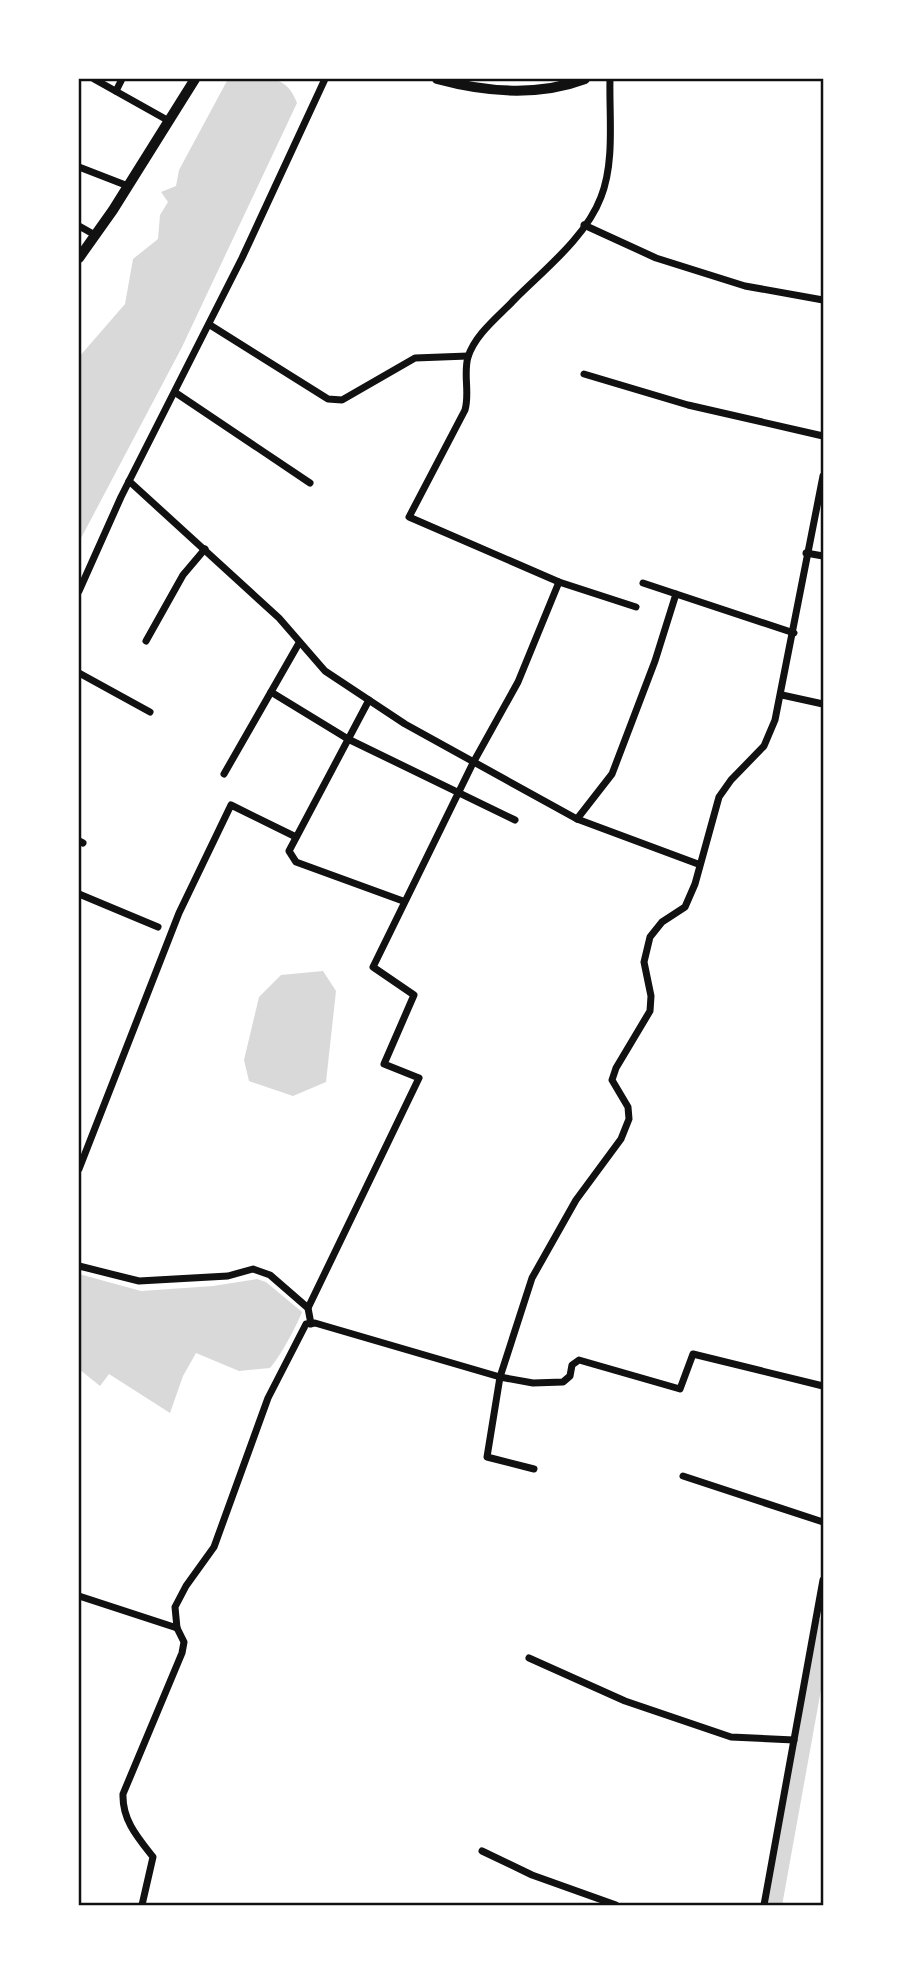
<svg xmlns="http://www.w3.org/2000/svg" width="902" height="1984" font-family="Lato,sans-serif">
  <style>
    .water { fill: #d9d9d9 }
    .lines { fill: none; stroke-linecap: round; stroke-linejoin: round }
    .canal { stroke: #d9d9d9; stroke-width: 18 }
    .minor { stroke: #111; stroke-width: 7 }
    .secondary { stroke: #111; stroke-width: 10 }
    .neatline { fill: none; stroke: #111; stroke-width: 2.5 }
  </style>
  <rect width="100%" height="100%" fill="#fff"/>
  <!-- water -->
  <g class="water">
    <path d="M228 79C258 79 285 69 297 103L182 347 79 542V357L125 304 133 259 158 239 160 215 168 202 161 192 176 186 179 170Z"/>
    <path d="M323 971 336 991 326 1082 293 1096 249 1081 244 1060 259 997 281 975Z"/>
    <path d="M79 1274 141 1291 213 1286 257 1279 266 1282 302 1312C296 1327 280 1357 270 1368L239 1371 196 1353 183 1376 170 1413 109 1374 100 1386 79 1369Z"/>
  </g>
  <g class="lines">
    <!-- canal -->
    <path class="canal" d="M773 1905 823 1628"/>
    <!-- minor -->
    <g class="minor">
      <path d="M94 79 169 121"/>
      <path d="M610 79C609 115 615 162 601 197 586 237 545 269 515 299 499 316 475 334 468 357 463 374 470 393 465 410L409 517 559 582 636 607"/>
      <path d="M116 91 122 79"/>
      <path d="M79 167 128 186"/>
      <path d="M584 225 656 258 745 286 823 300"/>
      <path d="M79 226 95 235"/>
      <path d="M210 325 328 399 342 400 415 358 468 356"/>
      <path d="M584 374 688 405 823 436"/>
      <path d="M176 393 310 483"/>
      <path d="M129 481 279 618 325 671 405 724 577 819 698 864"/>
      <path d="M806 553 823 556"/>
      <path d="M643 583 794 633"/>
      <path d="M79 591 121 497 242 258 325 79"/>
      <path d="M146 641 183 575 205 549"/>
      <path d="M79 673 150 712"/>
      <path d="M271 692 348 739 515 820"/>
      <path d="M782 695 823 704"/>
      <path d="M369 700 289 851 296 862 403 901"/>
      <path d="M224 774 299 643"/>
      <path d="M577 819 612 774 655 661 676 594"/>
      <path d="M79 841 83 843"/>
      <path d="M79 894 158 927"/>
      <path d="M79 1169 179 913 231 805 296 837"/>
      <path d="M79 1266 139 1281 228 1276 253 1269 270 1275 308 1308 311 1324"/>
      <path d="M308 1308 419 1078 384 1064 414 995 373 967 473 763 518 682 559 582"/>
      <path d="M534 1469 487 1457 500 1377 533 1383 563 1382 570 1376 572 1365 579 1360 680 1389 693 1354 823 1386"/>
      <path d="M683 1476 823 1522"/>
      <path d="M79 1596 177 1628"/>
      <path d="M529 1658 625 1701 731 1737 794 1740"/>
      <path d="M482 1851 532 1875 616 1905"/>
      <path d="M142 1905 153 1857C138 1838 122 1820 123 1794L182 1653 184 1642 177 1628 175 1607 186 1586 214 1547 268 1398 306 1324 315 1323 500 1377 532 1278 576 1200 621 1139 629 1119 628 1107 612 1080 616 1068 650 1011 651 996 644 962 650 937 662 922 685 907 695 884 719 797 731 780 764 746 775 720 823 476"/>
      <path d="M764 1905 823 1580"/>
    </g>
    <!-- secondary -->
    <g class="secondary">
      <path d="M437 79C485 92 537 97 585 79"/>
      <path d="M79 258 113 210 195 79"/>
    </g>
  </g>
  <!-- border -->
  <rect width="902" height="1984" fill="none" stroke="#ffffff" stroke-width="161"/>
  <rect x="80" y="80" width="742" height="1824" class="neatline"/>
</svg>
